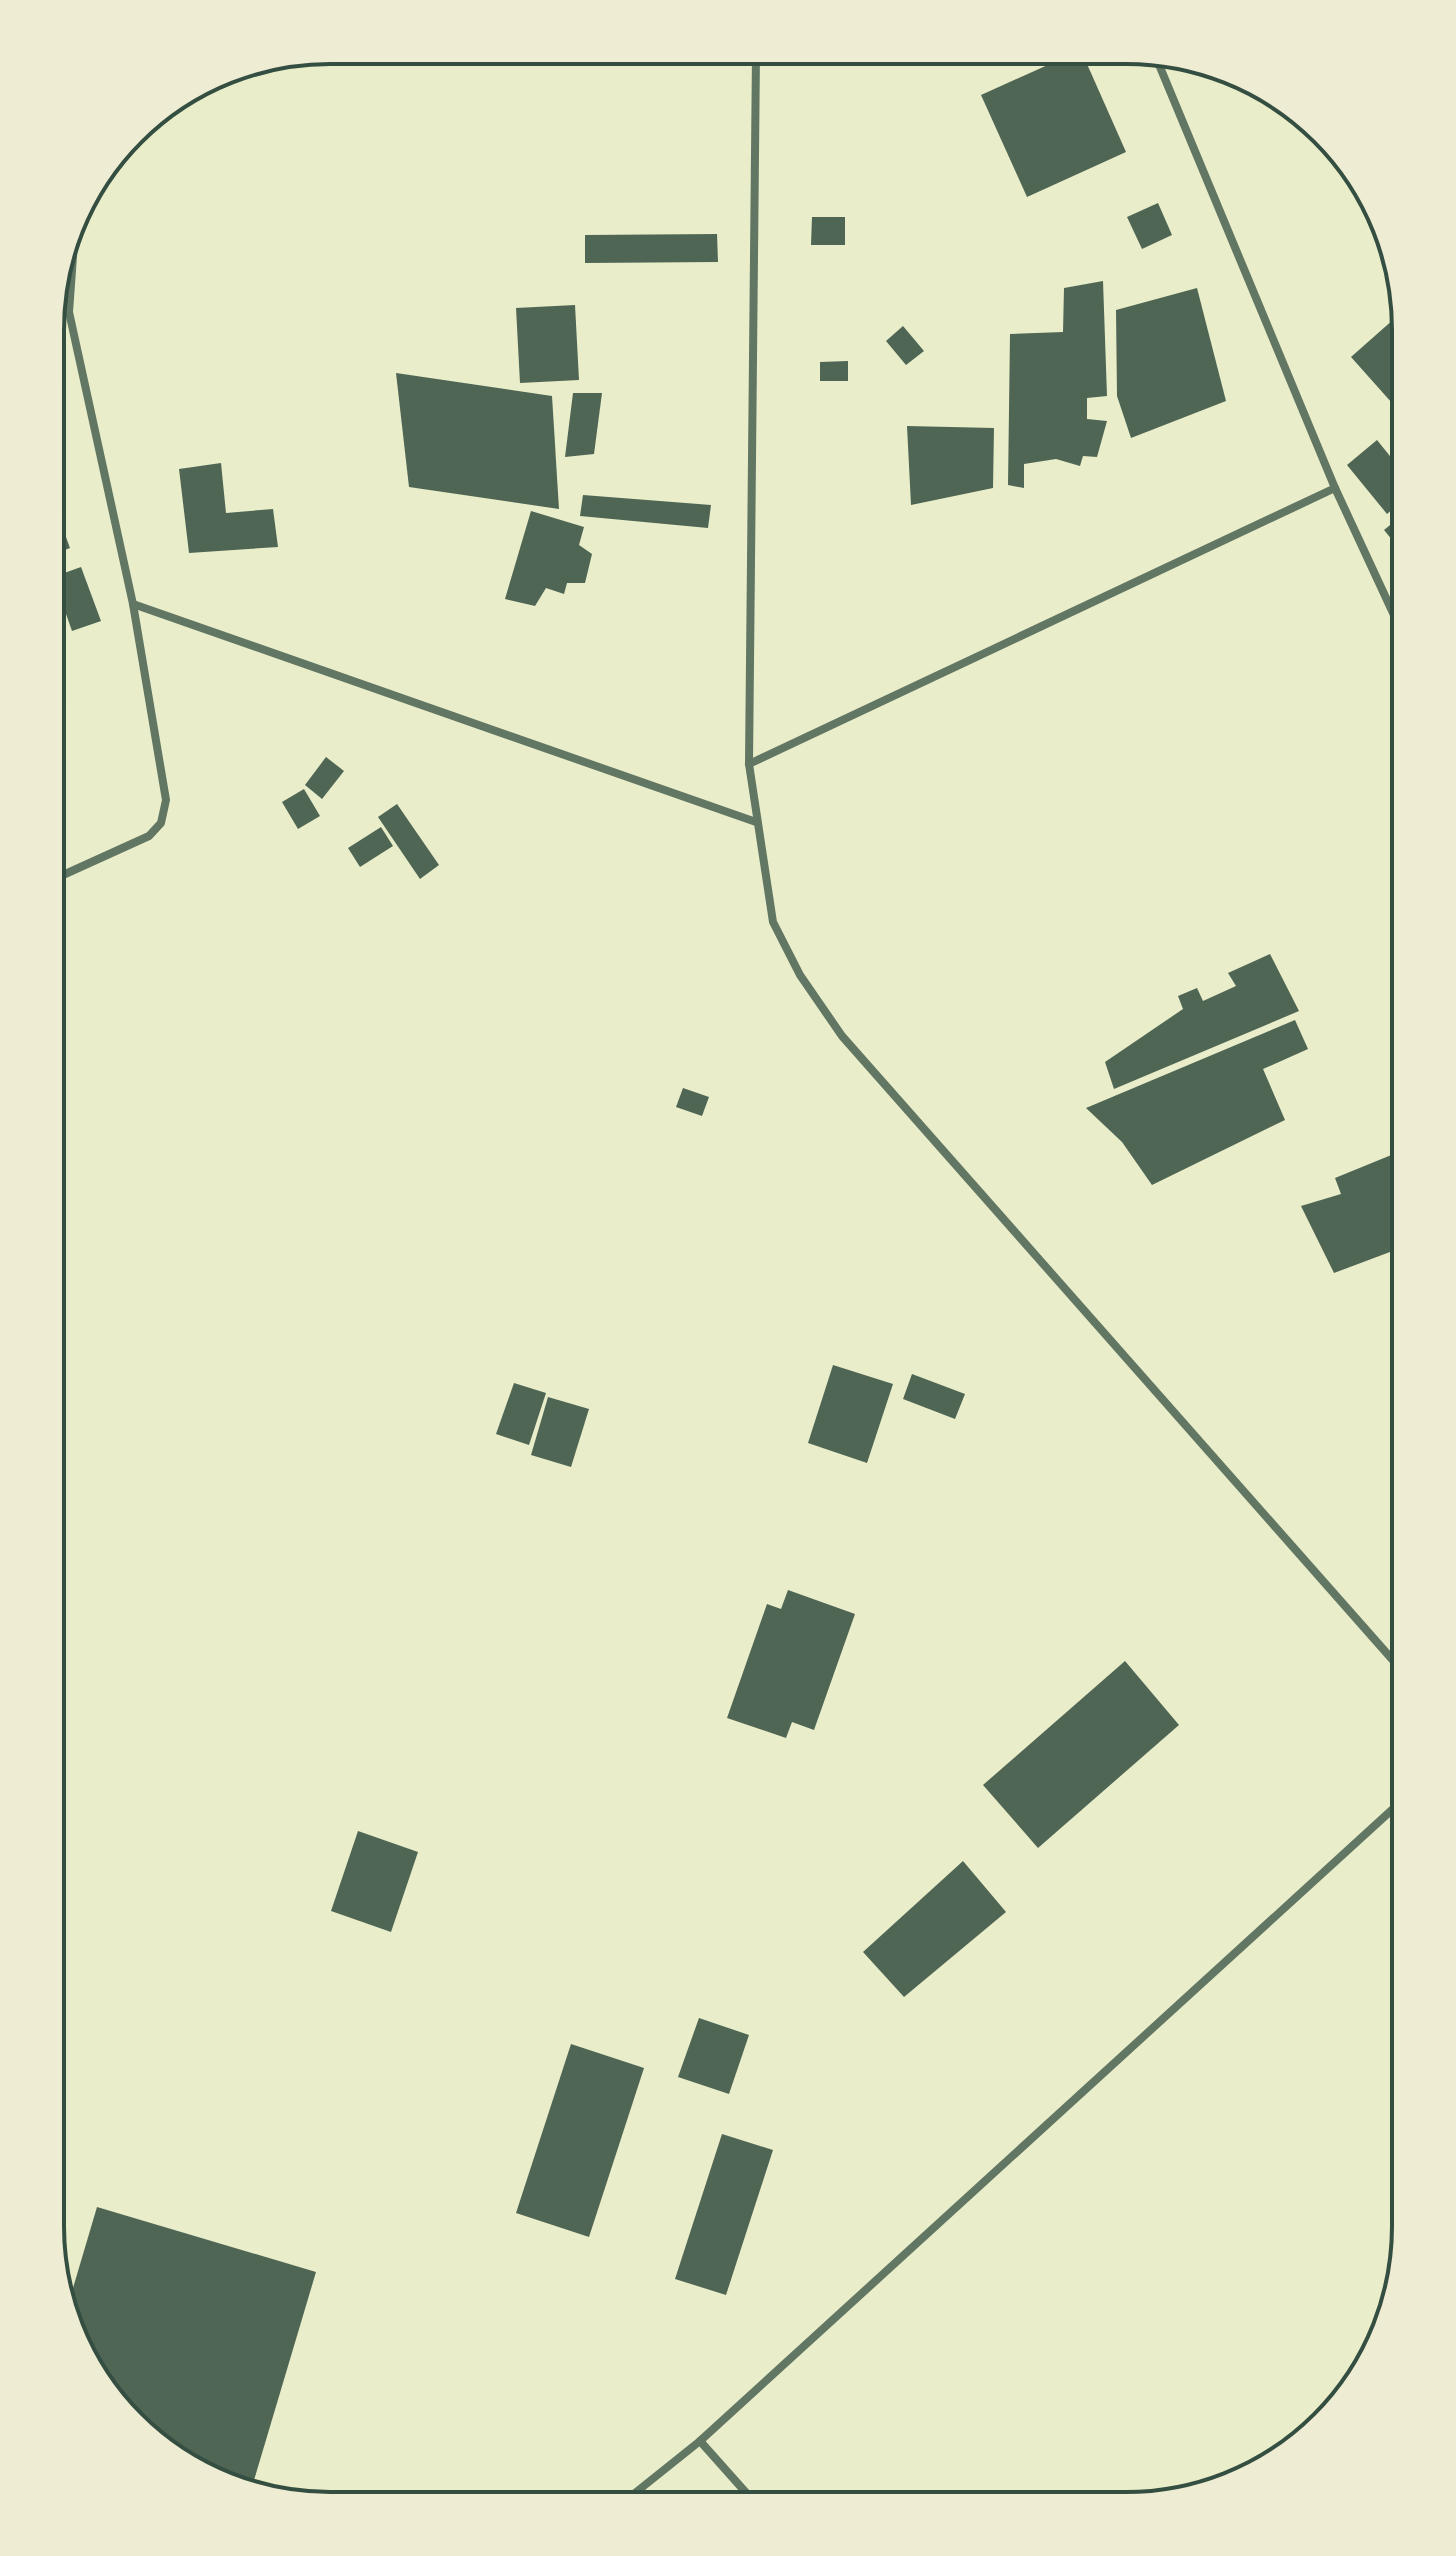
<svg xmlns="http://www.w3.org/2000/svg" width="1456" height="2556" font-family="Montserrat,sans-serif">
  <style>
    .building { fill: #4f6655 }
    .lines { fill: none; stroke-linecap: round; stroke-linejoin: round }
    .minor { stroke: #617663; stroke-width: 8 }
    .rim { fill: none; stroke: #344e41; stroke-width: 4 }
  </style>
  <rect width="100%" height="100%" fill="#e9edc9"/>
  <!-- building -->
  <g class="building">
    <path d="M1070 55H1083L1126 152 1027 197 981 95Z"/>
    <path d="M1158 203 1172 235 1142 249 1127 217Z"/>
    <path d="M812 217H845V245H811Z"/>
    <path d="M717 234 718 262 585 263V235Z"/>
    <path d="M1103 281 1107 396 1087 398V419L1107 421 1097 457 1083 456 1080 466 1056 459 1024 464V488L1008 485 1010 334 1063 332 1064 288Z"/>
    <path d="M1197 288 1226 401 1131 438 1117 396 1116 310Z"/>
    <path d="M575 305 579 380 520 383 516 308Z"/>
    <path d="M1403 311 1406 390 1392 403 1351 357Z"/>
    <path d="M903 326 924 351 906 365 886 341Z"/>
    <path d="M848 361V381H820V362Z"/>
    <path d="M396 373 552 396 559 509 409 487Z"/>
    <path d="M573 393H602L594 454 565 457Z"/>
    <path d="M907 426 994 428 993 488 911 505Z"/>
    <path d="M1377 440 1406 476V498L1387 514 1347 465Z"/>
    <path d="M221 463 226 513 273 509 278 547 189 553 179 469Z"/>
    <path d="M583 495 711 505 708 528 580 516Z"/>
    <path d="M531 511 584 527 579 545 592 554 585 583H567L564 594 546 588 535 606 505 599Z"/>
    <path d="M1406 512V557L1384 530Z"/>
    <path d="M62 526 70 548 52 555V530Z"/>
    <path d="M81 567 101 621 72 631 53 577Z"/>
    <path d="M326 757 344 771 322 799 305 785Z"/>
    <path d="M52 765 66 800 52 806Z"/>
    <path d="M304 789 320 816 298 829 282 802Z"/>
    <path d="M397 804 439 865 420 879 378 817Z"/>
    <path d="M381 827 393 846 360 867 348 848Z"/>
    <path d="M1270 954 1299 1011 1114 1089 1105 1062 1183 1009 1178 996 1197 988 1203 1001 1236 986 1228 973Z"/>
    <path d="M1295 1020 1308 1049 1263 1069 1285 1120 1152 1185 1122 1142 1086 1108Z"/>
    <path d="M683 1088 709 1097 702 1116 676 1107Z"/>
    <path d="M1406 1149V1246L1334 1273 1301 1206 1341 1194 1335 1178Z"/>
    <path d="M833 1365 893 1384 867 1463 808 1443Z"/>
    <path d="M912 1374 965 1394 955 1419 903 1399Z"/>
    <path d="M514 1383 546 1393 529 1445 496 1434Z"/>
    <path d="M548 1397 589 1409 571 1467 531 1455Z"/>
    <path d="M788 1590 855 1614 814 1730 792 1722 786 1738 727 1718 767 1604 781 1609Z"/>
    <path d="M1125 1661 1179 1725 1038 1848 983 1785Z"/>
    <path d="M358 1831 418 1852 391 1932 331 1911Z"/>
    <path d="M963 1861 1006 1912 904 1997 863 1952Z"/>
    <path d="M50 1889 64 1893 51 1932H50Z"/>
    <path d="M699 2018 749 2035 729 2094 678 2077Z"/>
    <path d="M571 2044 644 2068 589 2237 516 2213Z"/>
    <path d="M722 2134 773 2150 726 2295 675 2279Z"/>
    <path d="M97 2207 316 2272 252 2487 159 2448 97 2382 65 2315Z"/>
  </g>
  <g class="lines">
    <!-- minor -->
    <g class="minor">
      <path d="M756 53 749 764 773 922 800 975 842 1036 1406 1675"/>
      <path d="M1155 55 1335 488 1406 641"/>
      <path d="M52 319 69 312"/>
      <path d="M133 604 756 822"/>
      <path d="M749 764 1335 488"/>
      <path d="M52 880 149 836 161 823 166 800 133 604 69 312 76 215"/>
      <path d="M700 2441 757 2505"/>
      <path d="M620 2505 700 2441 1406 1797"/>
    </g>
  </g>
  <!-- crop -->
  <path d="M0 0H1456V2556H0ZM330 64H1126A266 266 0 0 1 1392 330V2226A266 266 0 0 1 1126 2492H330A266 266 0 0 1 64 2226V330A266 266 0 0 1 330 64Z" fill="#eeecd3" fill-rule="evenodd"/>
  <path class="rim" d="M330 64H1126A266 266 0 0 1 1392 330V2226A266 266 0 0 1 1126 2492H330A266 266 0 0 1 64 2226V330A266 266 0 0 1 330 64Z"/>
</svg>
